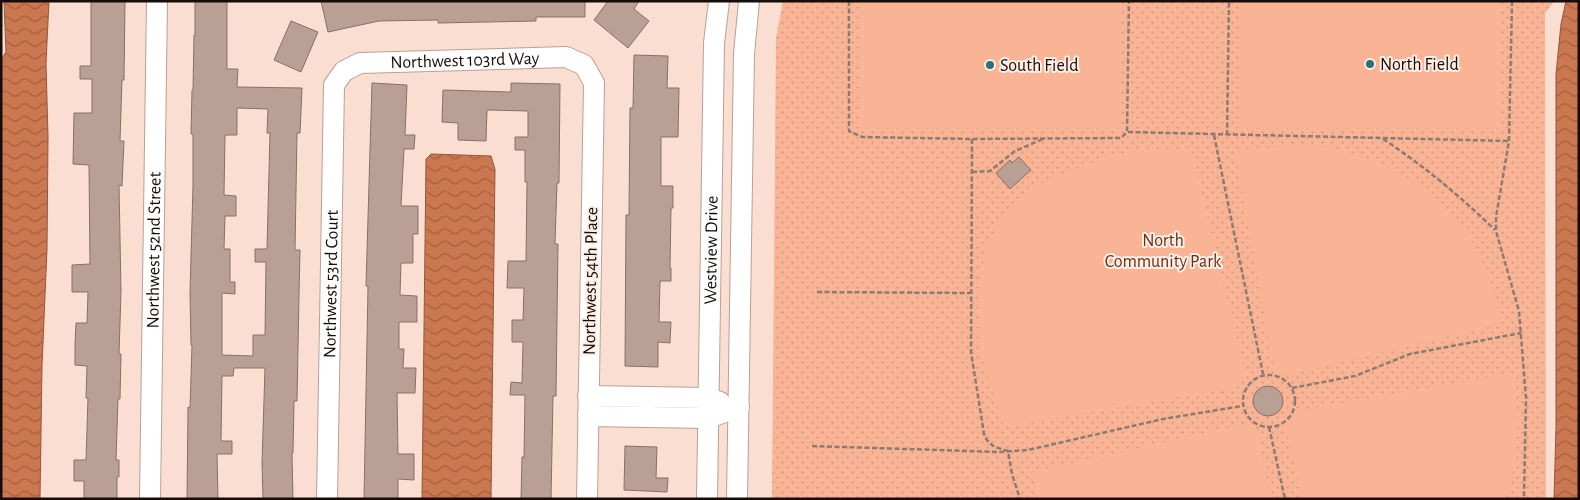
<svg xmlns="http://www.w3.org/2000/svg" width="1580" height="500" font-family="'Alegreya Sans',sans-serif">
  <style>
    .park { fill: url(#park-dots) }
    .pitch { fill: #f9b495 }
    .water { fill: url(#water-waves); stroke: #95573b }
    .building { fill: #ba9f94; stroke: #897065; fill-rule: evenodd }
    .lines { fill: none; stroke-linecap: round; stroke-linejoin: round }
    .minor-casing { stroke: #baa094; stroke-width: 22 }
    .path { stroke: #8d7a72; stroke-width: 2.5; stroke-dasharray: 5 2.5; stroke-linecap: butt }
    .minor { stroke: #fff; stroke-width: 20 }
    .poi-dot { fill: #2a707e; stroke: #ffeee6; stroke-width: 2 }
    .labels { text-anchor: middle; stroke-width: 4; stroke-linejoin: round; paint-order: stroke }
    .street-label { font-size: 18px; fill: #160d09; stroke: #ffeee6 }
    .poi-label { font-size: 18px; fill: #160d09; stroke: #ffeee6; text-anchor: start }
    .park-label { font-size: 18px; fill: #683115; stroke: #ffeee6 }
  </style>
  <defs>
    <pattern id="park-dots" width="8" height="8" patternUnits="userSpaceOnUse" patternTransform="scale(1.25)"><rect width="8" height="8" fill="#f9b495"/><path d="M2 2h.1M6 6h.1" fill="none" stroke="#d59a7f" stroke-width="1.8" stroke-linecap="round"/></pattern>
    <pattern id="water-waves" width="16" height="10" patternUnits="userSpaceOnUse" patternTransform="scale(1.25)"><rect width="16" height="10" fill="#cb7750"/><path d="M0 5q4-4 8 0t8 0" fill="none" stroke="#a46041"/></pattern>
  </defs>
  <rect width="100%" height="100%" fill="#faded2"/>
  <!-- park -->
  <path class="park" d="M783 1H1554L1545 13 1546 499H772L776 38Z"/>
  <!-- pitch -->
  <g class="pitch">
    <rect x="859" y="1" width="262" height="127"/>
    <rect x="1240" y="1" width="260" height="127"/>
    <path d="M1296 145C1304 146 1314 145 1322 146 1379 154 1443 193 1472 242 1487 268 1495 296 1502 324L1288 375 1274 369 1235 151Z"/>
    <path d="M1191 148 1246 376 1237 387 1004 427 992 390 980 347 978 301 985 249 999 223 1017 201 1033 188 1056 176 1111 156 1130 152Z"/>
    <path d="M1513 373 1518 417 1516 461 1505 499H1302L1285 426 1296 411Z"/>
    <path d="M1245 424 1258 431 1270 499H1038L1032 472Z"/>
  </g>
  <!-- water -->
  <g class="water">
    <path d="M4 1H49L46 63 48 137 47 249 42 366 40 499H1V60L6 52Z"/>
    <path d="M1566 1H1579V499H1554L1556 427V74L1561 24Z"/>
    <path d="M431 154 491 156 495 169 491 499H422L426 159Z"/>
  </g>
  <!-- building -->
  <g class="building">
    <path d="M91 1H125L124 80H122L120 141H124L122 186 119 185 121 291 119 354H121L120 399H118L116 460H119V477H117V499H84V481H74V460H86L88 398H86L87 366 75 365V345L76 323H87L88 292H72V265L90 264 89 165 73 164 74 113H92V79H80V66H91Z"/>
    <path d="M195 1H227V69H238L237 87 302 88 300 133H297L295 250H300L299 295 297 401H294L293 453H292L293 499H263L262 463 265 368H234L233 376H222L221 441H232V454H217L218 499H187L188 407 190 408 192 345H191L190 293 193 185V134H191L192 90H193L194 35H195ZM237 108 268 109 267 133H270L267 249H255V262H266L265 335H253V356L222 355V293L235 294V282H230V249H224L225 216H236V196L224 195 225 135H237Z"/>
    <path d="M321 1H585V17H536V21L438 23V20L379 21 328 32Z"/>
    <path d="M608 1H639L634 9 649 21 628 48 594 20Z"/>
    <path d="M291 21 318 32 301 72 274 60Z"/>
    <path d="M634 55 668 56 667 88H679L678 137H661V186H673V208H671L670 268H671V281H660L659 322H671L670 343 658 342V367L625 366 626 215H629L630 108H633Z"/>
    <path d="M372 83 407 85 405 135H415L414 149H404L401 206H418V234H413V263H401L400 295 417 296V322H399V349H404L403 368H416L415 393H397L398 454H414V480L398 479V499H364L368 286H366Z"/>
    <path d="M511 83 560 84 559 183H557L555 244H558L556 396H553L551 499H521L522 457H524L525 395H510L511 382 522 383 523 342H512V320H523L524 288H507L508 261H526L527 182H525V150H515V137H528V111L487 110 486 141 458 140V123L442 122 443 90 511 92Z"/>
    <path d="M1019 157 1031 170 1010 189 996 173 1010 160 1012 163Z"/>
    <circle cx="1268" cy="401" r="15"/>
    <path d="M625 446 657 447 656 478H668L667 492 624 490Z"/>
  </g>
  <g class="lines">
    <!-- minor casing -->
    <g class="minor-casing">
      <g id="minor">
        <path d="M588 396 708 398 720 402"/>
        <path d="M588 416 708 418 739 407"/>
        <path id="s1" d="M150 499 157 1"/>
        <path id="s2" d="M327 499 334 85 344 71 360 63 566 57 584 65 594 83 587 499"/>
        <path id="s3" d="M707 499 714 43 719 1"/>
        <path d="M737 499 744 54 749 1"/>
      </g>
    </g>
    <!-- path -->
    <g class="path">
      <path d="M849 1V131L862 137 972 139 1121 138 1127 132 1129 1"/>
      <path d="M1512 1 1509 141 1496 217V231L1519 311 1526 398 1524 499"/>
      <path d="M1128 132 1509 141"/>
      <path d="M1214 135 1263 374"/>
      <path d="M1227 135 1229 1"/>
      <path d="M972 139 971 352 984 434C989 447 996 447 1008 451L1012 474 1020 499"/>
      <path d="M1383 139C1424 166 1460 196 1495 230"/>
      <path d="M972 172 990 171 1015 151 1043 139"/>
      <path d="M817 292 971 293"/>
      <circle cx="1269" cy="401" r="26"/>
      <path d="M1292 388 1355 376 1410 354 1521 333"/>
      <path d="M1269 427 1285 499"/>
      <path d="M812 446 999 452 1028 450 1163 419 1242 406"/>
    </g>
    <!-- minor -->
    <use href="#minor" class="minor"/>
  </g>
  <!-- markers -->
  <g class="poi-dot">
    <circle cx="1370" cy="64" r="5"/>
    <circle cx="990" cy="65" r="5"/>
  </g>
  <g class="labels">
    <!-- street labels -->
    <g class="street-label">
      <text dy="6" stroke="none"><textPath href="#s2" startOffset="554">Northwest 103rd Way</textPath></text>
      <text dy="6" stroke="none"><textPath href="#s1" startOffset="249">Northwest 52nd Street</textPath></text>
      <text dy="6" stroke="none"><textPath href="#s3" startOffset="249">Westview Drive</textPath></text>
      <text transform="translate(590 281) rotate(-89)" y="6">Northwest 54th Place</text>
      <text dy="6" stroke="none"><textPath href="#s2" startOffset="215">Northwest 53rd Court</textPath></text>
    </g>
    <!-- poi labels -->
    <g class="poi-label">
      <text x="1380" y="70">North Field</text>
      <text x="1000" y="71">South Field</text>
    </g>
    <!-- park labels -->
    <g class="park-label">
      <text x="1163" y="246">North<tspan x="1163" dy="21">Community Park</tspan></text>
    </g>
  </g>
  <!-- border -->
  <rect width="1580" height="500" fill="none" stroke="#160d09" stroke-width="5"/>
</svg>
